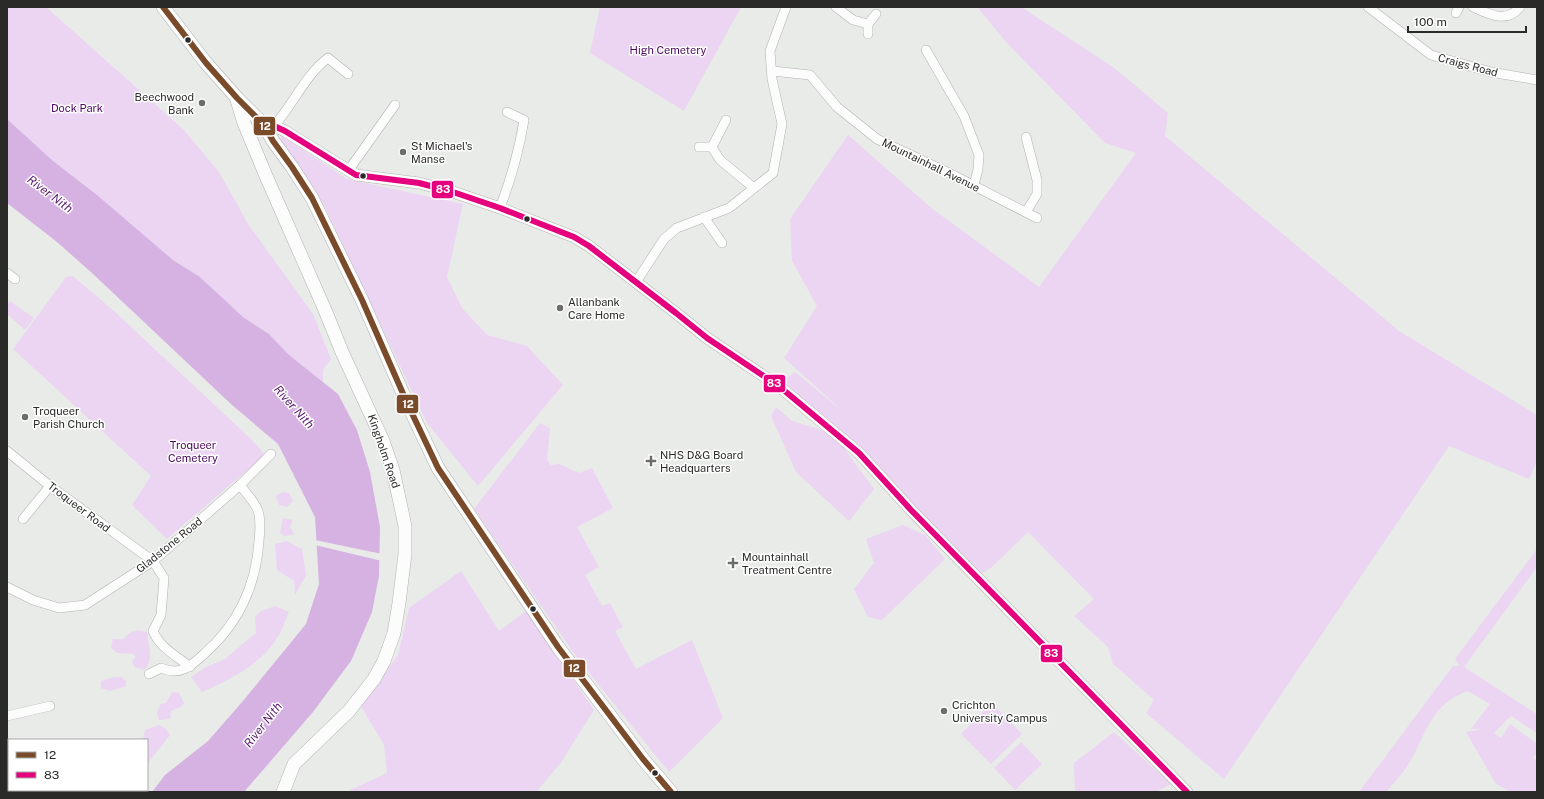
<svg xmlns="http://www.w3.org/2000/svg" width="1544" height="799" font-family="'Public Sans',sans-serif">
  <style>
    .green { fill: #ebd5f2 }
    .water { fill: #d6b2e3 }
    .pier { fill: #e9ebe8 }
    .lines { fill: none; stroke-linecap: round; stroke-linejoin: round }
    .minor-casing { stroke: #b0b2b0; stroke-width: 10 }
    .tertiary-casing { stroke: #b0b2b0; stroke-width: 12 }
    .secondary-casing { stroke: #b0b2b0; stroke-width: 14 }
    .minor { stroke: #fcfcfc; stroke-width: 9 }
    .tertiary { stroke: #fcfcfc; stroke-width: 11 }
    .secondary { stroke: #fcfcfc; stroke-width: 13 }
    .bus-1-casing { stroke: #fff; stroke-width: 9 }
    .bus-2-casing { stroke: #fff; stroke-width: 9 }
    .bus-1 { stroke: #7a4b2a; stroke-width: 6 }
    .bus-2 { stroke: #e5007d; stroke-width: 6 }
    .bus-dot { fill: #2a2b29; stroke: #fff; stroke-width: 1.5 }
    .poi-dot { fill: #6d6e6c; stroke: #fff; stroke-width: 1.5 }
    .labels { text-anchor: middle; stroke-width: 3; stroke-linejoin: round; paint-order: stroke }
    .park-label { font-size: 11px; fill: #4d0860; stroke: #fff }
    .street-label { font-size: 11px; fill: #2a2b29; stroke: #fff }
    .poi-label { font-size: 11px; fill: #2a2b29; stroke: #fff; text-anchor: start }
    .water-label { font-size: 12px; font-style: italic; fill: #5b1c6f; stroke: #fff }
    .line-badge { stroke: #fff; stroke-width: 1.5 }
    .badge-label { font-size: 11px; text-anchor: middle; font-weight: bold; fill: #fff }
  </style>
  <rect width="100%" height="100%" fill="#e9ebe8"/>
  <!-- green -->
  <g class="green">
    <path d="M7 7H46L184 130 219 172 248 224 313 314 331 359 323 370V382L289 355 269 334 243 317 200 277 173 260 97 195 52 160 7 119Z"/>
    <path d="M600 7H741L684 111 590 53Z"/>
    <path d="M977 7H1021L1113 67 1168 113 1165 136 1399 331 1537 415V461L1529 479 1449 446 1224 779 1146 713 1154 700 1113 664 1108 647 1074 616 1094 599 1028 532 992 567 980 575 852 440 780 383 795 372 845 413 784 358 817 306 792 261 790 219 848 135 930 207 1039 287 1136 153 1105 143 1008 44Z"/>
    <path d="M282 136 347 179 463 204 447 277 462 308 487 335 527 346 563 385 478 486 427 423 324 205 280 139Z"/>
    <path d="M73 276 115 312 252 440 265 455 167 539 132 505 151 476 13 349 66 277Z"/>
    <path d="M10 301 34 318 25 330 7 314V304Z"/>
    <path d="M776 407 792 421 816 428 834 435 874 489 849 521 796 472 771 416Z"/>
    <path d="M540 423 550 428 547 459 551 465 559 464 579 473 592 468 613 508 577 527 599 567 585 575 602 606 610 603 623 627 615 631 636 669 692 640 723 718 669 772 578 659 474 509Z"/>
    <path d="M282 492 289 493 293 501 287 507 279 505 276 496Z"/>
    <path d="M283 518 293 520 290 527 294 534 285 536 280 533Z"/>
    <path d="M903 525 925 535 945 559 882 620 868 617 854 589 874 563 866 539Z"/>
    <path d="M286 541 302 549 306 575 295 595 294 581 277 570 275 544Z"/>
    <path d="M1537 549V567L1464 667 1537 714V733L1511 716 1494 733 1501 738 1510 724 1537 744V752L1533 758 1537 761V792H1511L1496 784 1466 732 1482 729H1471L1490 704 1468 691C1429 705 1427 734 1408 765 1402 775 1393 783 1386 792H1359L1453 666H1460L1455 659Z"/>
    <path d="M461 571 499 631 526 611 594 710 560 764 536 792H346L387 773 384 745 361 706 398 655 409 608Z"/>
    <path d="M275 606 289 612C285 620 283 628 279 635 262 664 231 679 202 692L191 677 206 667 225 659 256 633 255 617 261 611Z"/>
    <path d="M138 630 147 632C148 646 155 660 144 670L135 667 132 662 135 657 134 654 117 653 111 648 113 639H123L131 632Z"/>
    <path d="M115 677H121L126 681V686L110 691 101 688V681Z"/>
    <path d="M172 692 179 693 184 703 181 707 171 711 170 719 159 720 157 713 160 704 166 703Z"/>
    <path d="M992 703 1022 734 991 764 961 734Z"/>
    <path d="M159 725 166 729 170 735 147 764V740H143L145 730Z"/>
    <path d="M1114 732 1171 784 1155 792H1075L1074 763Z"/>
    <path d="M1021 742 1042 764 1015 790 994 768Z"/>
  </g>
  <!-- water -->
  <path class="water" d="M7 119 52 160 97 195 173 260 200 277 243 317 269 334 289 355 338 394 357 430 370 472 380 527 379 576 372 612 351 661 313 712 244 792H152L165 775 208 741 243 701 306 624 319 584 315 517 278 444 232 405 92 273 57 242 7 203Z"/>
  <!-- pier -->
  <path class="pier" d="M315 540 382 554V561L315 545Z"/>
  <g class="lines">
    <!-- minor casing -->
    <g class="minor-casing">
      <g id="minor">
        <path d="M836 7 853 20 868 24"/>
        <path d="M1368 7 1431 55 1491 72 1537 80"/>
        <path d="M1473 7C1488 14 1507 24 1520 7"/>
        <path d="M1456 13 1459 7"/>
        <path d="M868 34V24L876 14"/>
        <path d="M926 50 964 116 979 155 978 169 974 185"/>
        <path d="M772 71 810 75 837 107 877 139 949 173 1037 218"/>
        <path d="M726 120 712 147 720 160 754 188"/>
        <path d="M274 126C293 105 305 75 328 58L348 74"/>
        <path d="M699 147H712"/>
        <path d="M348 171 395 105"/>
        <path d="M500 208C511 179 519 151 524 120L507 112"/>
        <path d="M1026 212 1037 194V180L1026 137"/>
        <path d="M704 217 722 243"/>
        <path d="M7 273 15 279"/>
        <path d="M636 282 664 239 677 228 729 208 773 173 782 124 772 79 770 51 786 7"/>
        <path d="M7 451 50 486 153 561 164 578 161 615 153 631C160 648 177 656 190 667"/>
        <path d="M23 519 50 486"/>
        <path d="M7 587 33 600 59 608 85 605 153 561 240 485 271 454"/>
        <path d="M149 674 161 668C180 676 190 667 204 654 237 625 256 586 259 541 260 532 261 520 258 511 255 502 246 493 240 485"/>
        <path d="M7 716 50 706"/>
      </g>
    </g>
    <!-- tertiary casing -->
    <g class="tertiary-casing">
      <path id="tertiary" d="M264 125 274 126 285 131 356 175 419 183 450 191 500 208 574 237 589 246 676 313 707 338 780 387 859 453 911 510 1187 792"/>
    </g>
    <!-- secondary casing -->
    <g class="secondary-casing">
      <g id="secondary">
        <path d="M163 7 206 63 237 98 264 125 273 141 292 167 312 198 362 300 408 405 438 468 558 647 643 759 671 792"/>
        <path d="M237 100 244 123 266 176 325 310 342 352 383 441 393 470 405 526V554L399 603 394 633 384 661 374 679 349 711 294 764 283 792"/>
      </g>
    </g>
    <!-- minor -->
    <use href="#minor" class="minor"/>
    <!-- tertiary -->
    <use href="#tertiary" class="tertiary"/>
    <!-- secondary -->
    <use href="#secondary" class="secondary"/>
    <!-- bus-1 casing -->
    <g class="bus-1-casing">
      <path id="bus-1" d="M163 7 206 63 237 98 264 125 273 141 292 167 312 198 362 300 408 405 438 468 558 647 643 759 671 792"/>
    </g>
    <!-- bus-2 casing -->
    <g class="bus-2-casing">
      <path id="bus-2" d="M264 125 274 126 285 131 356 175 419 183 450 191 500 208 574 237 589 246 676 313 707 338 780 387 859 453 911 510 1187 792"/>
    </g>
    <!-- bus-1 -->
    <use href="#bus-1" class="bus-1"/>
    <!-- bus-2 -->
    <use href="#bus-2" class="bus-2"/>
  </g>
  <!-- markers -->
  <g class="bus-dot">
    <circle cx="188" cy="40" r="3.5"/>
    <circle cx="363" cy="176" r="3.5"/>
    <circle cx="527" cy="219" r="3.5"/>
    <circle cx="533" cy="609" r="3.5"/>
    <circle cx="655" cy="773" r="3.5"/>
  </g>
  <g class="poi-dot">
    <circle cx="202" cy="103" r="4"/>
    <circle cx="403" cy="152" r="4"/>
    <circle cx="560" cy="308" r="4"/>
    <circle cx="25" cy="417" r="4"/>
    <path d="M649 455h4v4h4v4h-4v4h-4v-4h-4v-4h4z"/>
    <path d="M731 557h4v4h4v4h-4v4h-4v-4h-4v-4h4z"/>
    <circle cx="944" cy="711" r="4"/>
  </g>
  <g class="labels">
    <!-- park labels -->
    <g class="park-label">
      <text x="668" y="54">High Cemetery</text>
      <text x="77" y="112">Dock Park</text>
      <text x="193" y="449">Troqueer<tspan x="193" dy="13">Cemetery</tspan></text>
    </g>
    <!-- street labels -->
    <g class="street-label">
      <text transform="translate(1468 65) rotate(15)" y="4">Craigs Road</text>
      <text transform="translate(931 165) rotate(26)" y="4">Mountainhall Avenue</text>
      <text transform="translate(384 451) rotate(71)" y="4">Kingholm Road</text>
      <text transform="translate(79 507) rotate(37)" y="4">Troqueer Road</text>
      <text transform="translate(169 545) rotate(-39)" y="4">Gladstone Road</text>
    </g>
    <!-- poi labels -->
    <g class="poi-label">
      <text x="194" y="101" text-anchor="end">Beechwood<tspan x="194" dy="13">Bank</tspan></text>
      <text x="411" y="150">St Michael's<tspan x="411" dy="13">Manse</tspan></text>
      <text x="568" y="306">Allanbank<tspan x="568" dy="13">Care Home</tspan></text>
      <text x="33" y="415">Troqueer<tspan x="33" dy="13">Parish Church</tspan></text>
      <text x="660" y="459">NHS D&amp;G Board<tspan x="660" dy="13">Headquarters</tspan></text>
      <text x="742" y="561">Mountainhall<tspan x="742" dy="13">Treatment Centre</tspan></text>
      <text x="952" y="709">Crichton<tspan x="952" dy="13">University Campus</tspan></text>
    </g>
    <!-- water labels -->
    <g class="water-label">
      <text transform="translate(50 194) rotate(37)" y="4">River Nith</text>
      <text transform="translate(294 407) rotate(48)" y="4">River Nith</text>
      <text transform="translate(263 725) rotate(-52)" y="4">River Nith</text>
    </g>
  </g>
  <g class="line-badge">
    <rect x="253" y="116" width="23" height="20" rx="4" fill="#7a4b2a"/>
    <rect x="431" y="180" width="23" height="19" rx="4" fill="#e5007d"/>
    <rect x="763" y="374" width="23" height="19" rx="4" fill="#e5007d"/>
    <rect x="396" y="394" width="23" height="20" rx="4" fill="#7a4b2a"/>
    <rect x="1040" y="644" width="23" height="19" rx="4" fill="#e5007d"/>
    <rect x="563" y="659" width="23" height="19" rx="4" fill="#7a4b2a"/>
  </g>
  <g class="badge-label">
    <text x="265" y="130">12</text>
    <text x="443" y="193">83</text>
    <text x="774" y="387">83</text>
    <text x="408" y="408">12</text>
    <text x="1051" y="657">83</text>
    <text x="574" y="672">12</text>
  </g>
  <!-- border -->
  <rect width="1544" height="799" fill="none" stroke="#2a2b29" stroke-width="16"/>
  <!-- legend -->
  <rect x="8" y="739" width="140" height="52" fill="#ffffff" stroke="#aaaaa9"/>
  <rect x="16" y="752" width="20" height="6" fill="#7a4b2a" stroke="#aaaaa9"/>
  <text x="44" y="759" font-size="12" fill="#2a2b29">12</text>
  <rect x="16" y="772" width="20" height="6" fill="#e5007d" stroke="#aaaaa9"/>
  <text x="44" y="779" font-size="12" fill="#2a2b29">83</text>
  <!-- scale -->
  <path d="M1408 26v6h118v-6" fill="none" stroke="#2a2b29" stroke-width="2"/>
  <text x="1414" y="26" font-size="12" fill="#2a2b29" stroke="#ffffff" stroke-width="3" paint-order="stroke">100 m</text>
</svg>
